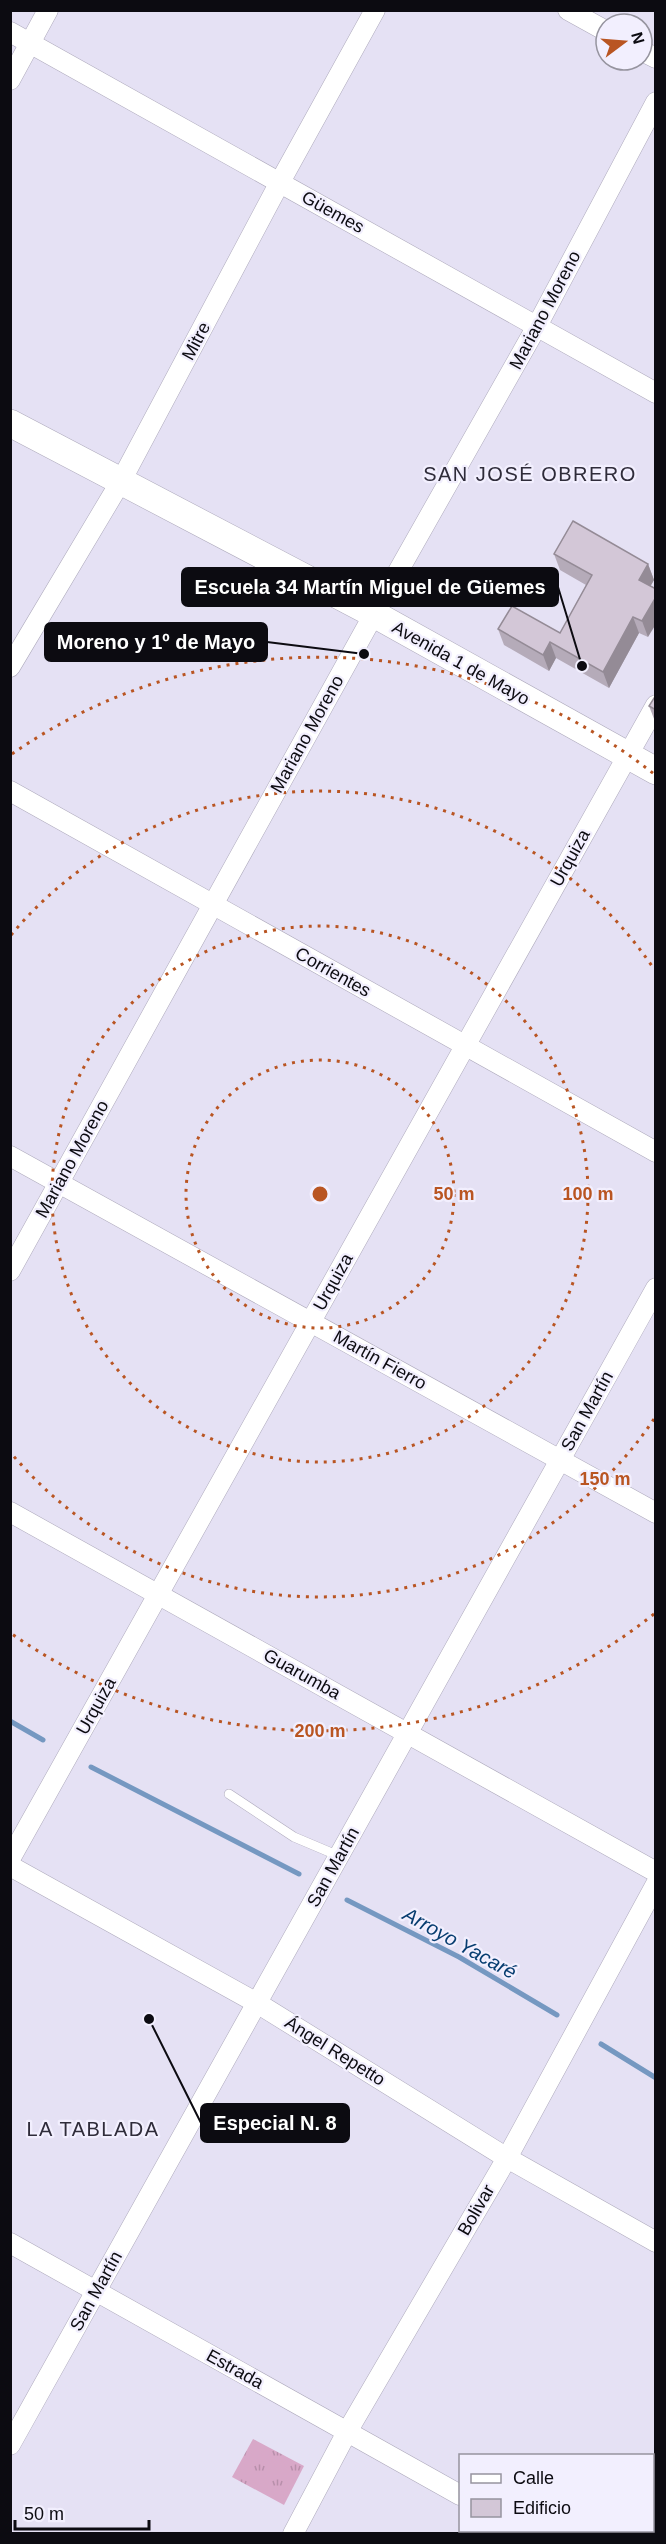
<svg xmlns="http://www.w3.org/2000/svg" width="666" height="2544" font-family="Helvetica,sans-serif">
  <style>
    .grass { fill: url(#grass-tufts) }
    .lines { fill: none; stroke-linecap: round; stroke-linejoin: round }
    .stream { stroke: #7598c1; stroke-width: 5 }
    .lane-casing { stroke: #aeaabc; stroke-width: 10 }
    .street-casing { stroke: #aeaabc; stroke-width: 21 }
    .secondary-casing { stroke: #aeaabc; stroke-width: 28 }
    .lane { stroke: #fff; stroke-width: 9 }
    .street { stroke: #fff; stroke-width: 20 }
    .secondary { stroke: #fff; stroke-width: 27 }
    .wall { fill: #b5abb9 }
    .shaded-wall { fill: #948b96 }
    .building { fill: #d3c7d7; stroke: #948b96; stroke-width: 1.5 }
    .ring { fill: none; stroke: #b95522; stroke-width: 3; stroke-dasharray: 3 6 }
    .labels { text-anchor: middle; stroke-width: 4.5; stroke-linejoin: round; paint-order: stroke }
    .street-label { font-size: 18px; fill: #0c0b11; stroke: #f2effe }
    .neighbourhood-label { font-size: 20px; letter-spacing: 1.5px; fill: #2f2c3a; stroke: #f2effe }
    .water-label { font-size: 20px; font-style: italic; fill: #073d70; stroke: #f2effe }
    .centre { fill: #b95522; stroke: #f2effe; stroke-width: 3 }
    .ring-label { font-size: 18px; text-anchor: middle; font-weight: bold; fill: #b95522; stroke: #f2effe; stroke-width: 4.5; stroke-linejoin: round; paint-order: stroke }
    .leader { fill: none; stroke: #0c0b11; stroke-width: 2 }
    .callout-dot { fill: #0c0b11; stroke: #f2effe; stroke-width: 2 }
    .callout { fill: #0c0b11; stroke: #0c0b11; stroke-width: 2 }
    .callout-label { font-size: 20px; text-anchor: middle; font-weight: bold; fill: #fff }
  </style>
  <defs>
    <pattern id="grass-tufts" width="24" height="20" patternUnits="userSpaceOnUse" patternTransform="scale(1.5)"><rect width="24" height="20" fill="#d8a8c8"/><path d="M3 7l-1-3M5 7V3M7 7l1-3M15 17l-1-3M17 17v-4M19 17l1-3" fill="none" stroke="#b88fab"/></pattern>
  </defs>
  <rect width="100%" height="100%" fill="#e5e1f4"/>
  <!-- grass -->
  <path class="grass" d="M253 2439 304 2466 284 2505 232 2477Z"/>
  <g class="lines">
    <!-- stream -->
    <g class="stream">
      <path d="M10 1721 43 1740"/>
      <path d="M91 1767 299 1874"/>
      <path d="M347 1900 459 1957 557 2015"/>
      <path d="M601 2044 656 2078"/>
    </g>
    <!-- lane casing -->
    <g class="lane-casing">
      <path id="lane" d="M229 1794 294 1837 339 1856"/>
    </g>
    <!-- street casing -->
    <g class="street-casing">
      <g id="street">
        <path d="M568 10 606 31"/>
        <path d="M10 32 656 393"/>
        <path d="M642 51 656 58"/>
        <path d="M10 80 48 10"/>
        <path d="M10 667 121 481 280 182 375 10"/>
        <path d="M10 791 656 1152"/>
        <path d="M10 1156 656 1513"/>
        <path d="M10 1271 374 614 537 326 656 102"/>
        <path d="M10 1512 656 1872"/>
        <path d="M10 1859 656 705"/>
        <path d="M10 1866 257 2003 507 2158 656 2242"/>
        <path d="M10 2243 460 2495"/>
        <path d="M10 2445 656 1288"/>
        <path d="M526 2530 531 2534"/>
        <path d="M293 2534 347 2432 507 2158 656 1884"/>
      </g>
    </g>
    <!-- secondary casing -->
    <g class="secondary-casing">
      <g id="secondary">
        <path d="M10 423 374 614 656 771"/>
        <path d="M652 2499 656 2494"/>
        <path d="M634 2534 635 2530"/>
      </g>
    </g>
    <!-- lane -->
    <use href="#lane" class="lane"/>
    <!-- street -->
    <use href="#street" class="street"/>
    <!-- secondary -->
    <use href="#secondary" class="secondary"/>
  </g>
  <!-- wall -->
  <g class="wall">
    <path d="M554 554 648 564 654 580 650 586 648 637 639 633 609 688 556 658 549 671 504 645 498 629 560 633 586 585 560 570Z"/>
    <path d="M656 695V724L649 706Z"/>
  </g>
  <!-- shaded-wall -->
  <g class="shaded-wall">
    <path d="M648 564 654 580 645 596 639 580Z"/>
    <path d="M656 597V624L648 637 642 621Z"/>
    <path d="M633 617 639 633 609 688 603 672Z"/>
    <path d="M550 642 556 658 549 671 543 655Z"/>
  </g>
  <!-- building -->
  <g class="building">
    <path d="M573 521 648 564 639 580 656 589V597L642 621 633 617 603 672 550 642 543 655 498 629 512 606 560 633 592 575 554 554Z"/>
    <path d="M656 695V710L649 706Z"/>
  </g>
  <!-- distance rings -->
  <g class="ring">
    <circle cx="320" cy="1194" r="134"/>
    <circle cx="320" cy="1194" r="268"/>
    <path d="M654 1419A403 403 0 0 1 11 1453M11 935A403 403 0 0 1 654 969"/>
    <path d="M654 1614A537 537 0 0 1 12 1634M12 754A537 537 0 0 1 654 774"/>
  </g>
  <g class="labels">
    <!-- street labels -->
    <g class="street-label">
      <text transform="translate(333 212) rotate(29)" y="6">Güemes</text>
      <text transform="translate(545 310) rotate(-62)" y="6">Mariano Moreno</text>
      <text transform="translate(196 341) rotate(-62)" y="6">Mitre</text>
      <text transform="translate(461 663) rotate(29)" y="6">Avenida 1 de Mayo</text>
      <text transform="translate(307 734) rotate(-61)" y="6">Mariano Moreno</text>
      <text transform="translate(570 858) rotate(-61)" y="6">Urquiza</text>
      <text transform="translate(333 972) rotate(29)" y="6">Corrientes</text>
      <text transform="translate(72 1159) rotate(-61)" y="6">Mariano Moreno</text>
      <text transform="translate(333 1282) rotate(-61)" y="6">Urquiza</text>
      <text transform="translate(380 1360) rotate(29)" y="6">Martín Fierro</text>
      <text transform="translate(587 1411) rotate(-61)" y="6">San Martín</text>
      <text transform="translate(302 1674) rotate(29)" y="6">Guarumba</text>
      <text transform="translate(96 1706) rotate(-61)" y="6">Urquiza</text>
      <text transform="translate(333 1867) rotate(-61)" y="6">San Martín</text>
      <text transform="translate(335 2051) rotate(32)" y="6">Ángel Repetto</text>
      <text transform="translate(476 2210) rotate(-60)" y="6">Bolivar</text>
      <text transform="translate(96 2291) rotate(-61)" y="6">San Martín</text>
      <text transform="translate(235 2369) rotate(29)" y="6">Estrada</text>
    </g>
    <!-- neighbourhood labels -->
    <g class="neighbourhood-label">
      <text x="530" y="481">SAN JOSÉ OBRERO</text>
      <text x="93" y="2136">LA TABLADA</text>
    </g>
    <!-- water labels -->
    <g class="water-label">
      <text transform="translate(460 1943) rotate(29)" y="7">Arroyo Yacaré</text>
    </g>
  </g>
  <circle cx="320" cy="1194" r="9" class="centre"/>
  <g class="ring-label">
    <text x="454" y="1200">50 m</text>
    <text x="588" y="1200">100 m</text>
    <text x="605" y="1485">150 m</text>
    <text x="320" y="1737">200 m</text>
  </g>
  <!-- callouts -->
  <path class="leader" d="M582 666L558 587M364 654L267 642M149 2019L201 2123"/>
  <g class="callout-dot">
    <circle cx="582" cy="666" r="6"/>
    <circle cx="364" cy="654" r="6"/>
    <circle cx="149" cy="2019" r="6"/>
  </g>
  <g class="callout">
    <rect x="182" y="568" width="376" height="38" rx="6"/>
    <rect x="45" y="623" width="222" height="38" rx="6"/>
    <rect x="201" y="2104" width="148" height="38" rx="6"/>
  </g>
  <g class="callout-label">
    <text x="370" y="594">Escuela 34 Martín Miguel de Güemes</text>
    <text x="156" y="649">Moreno y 1º de Mayo</text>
    <text x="275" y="2130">Especial N. 8</text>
  </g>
  <!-- border -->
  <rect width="666" height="2544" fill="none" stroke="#0c0b11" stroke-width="24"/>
  <!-- legend -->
  <rect x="459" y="2454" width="195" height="78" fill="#f2effe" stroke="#96949f" stroke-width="1.5"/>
  <rect x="471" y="2474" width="30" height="9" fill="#ffffff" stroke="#96949f" stroke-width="1.5"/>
  <text x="513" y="2484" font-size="18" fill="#0c0b11">Calle</text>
  <rect x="471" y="2499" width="30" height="18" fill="#d3c7d7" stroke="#96949f" stroke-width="1.5"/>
  <text x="513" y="2514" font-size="18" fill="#0c0b11">Edificio</text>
  <!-- north arrow -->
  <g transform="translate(624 42) rotate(74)"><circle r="28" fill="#f2effe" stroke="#96949f" stroke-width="1.5"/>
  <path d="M0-4.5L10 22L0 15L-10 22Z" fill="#b95522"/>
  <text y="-9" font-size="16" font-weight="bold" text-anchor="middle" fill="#0c0b11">N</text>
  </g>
  <!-- scale -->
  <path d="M15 2520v9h134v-9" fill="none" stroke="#0c0b11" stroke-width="3"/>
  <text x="24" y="2520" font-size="18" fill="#0c0b11" stroke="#f2effe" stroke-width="4.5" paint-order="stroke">50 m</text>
</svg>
